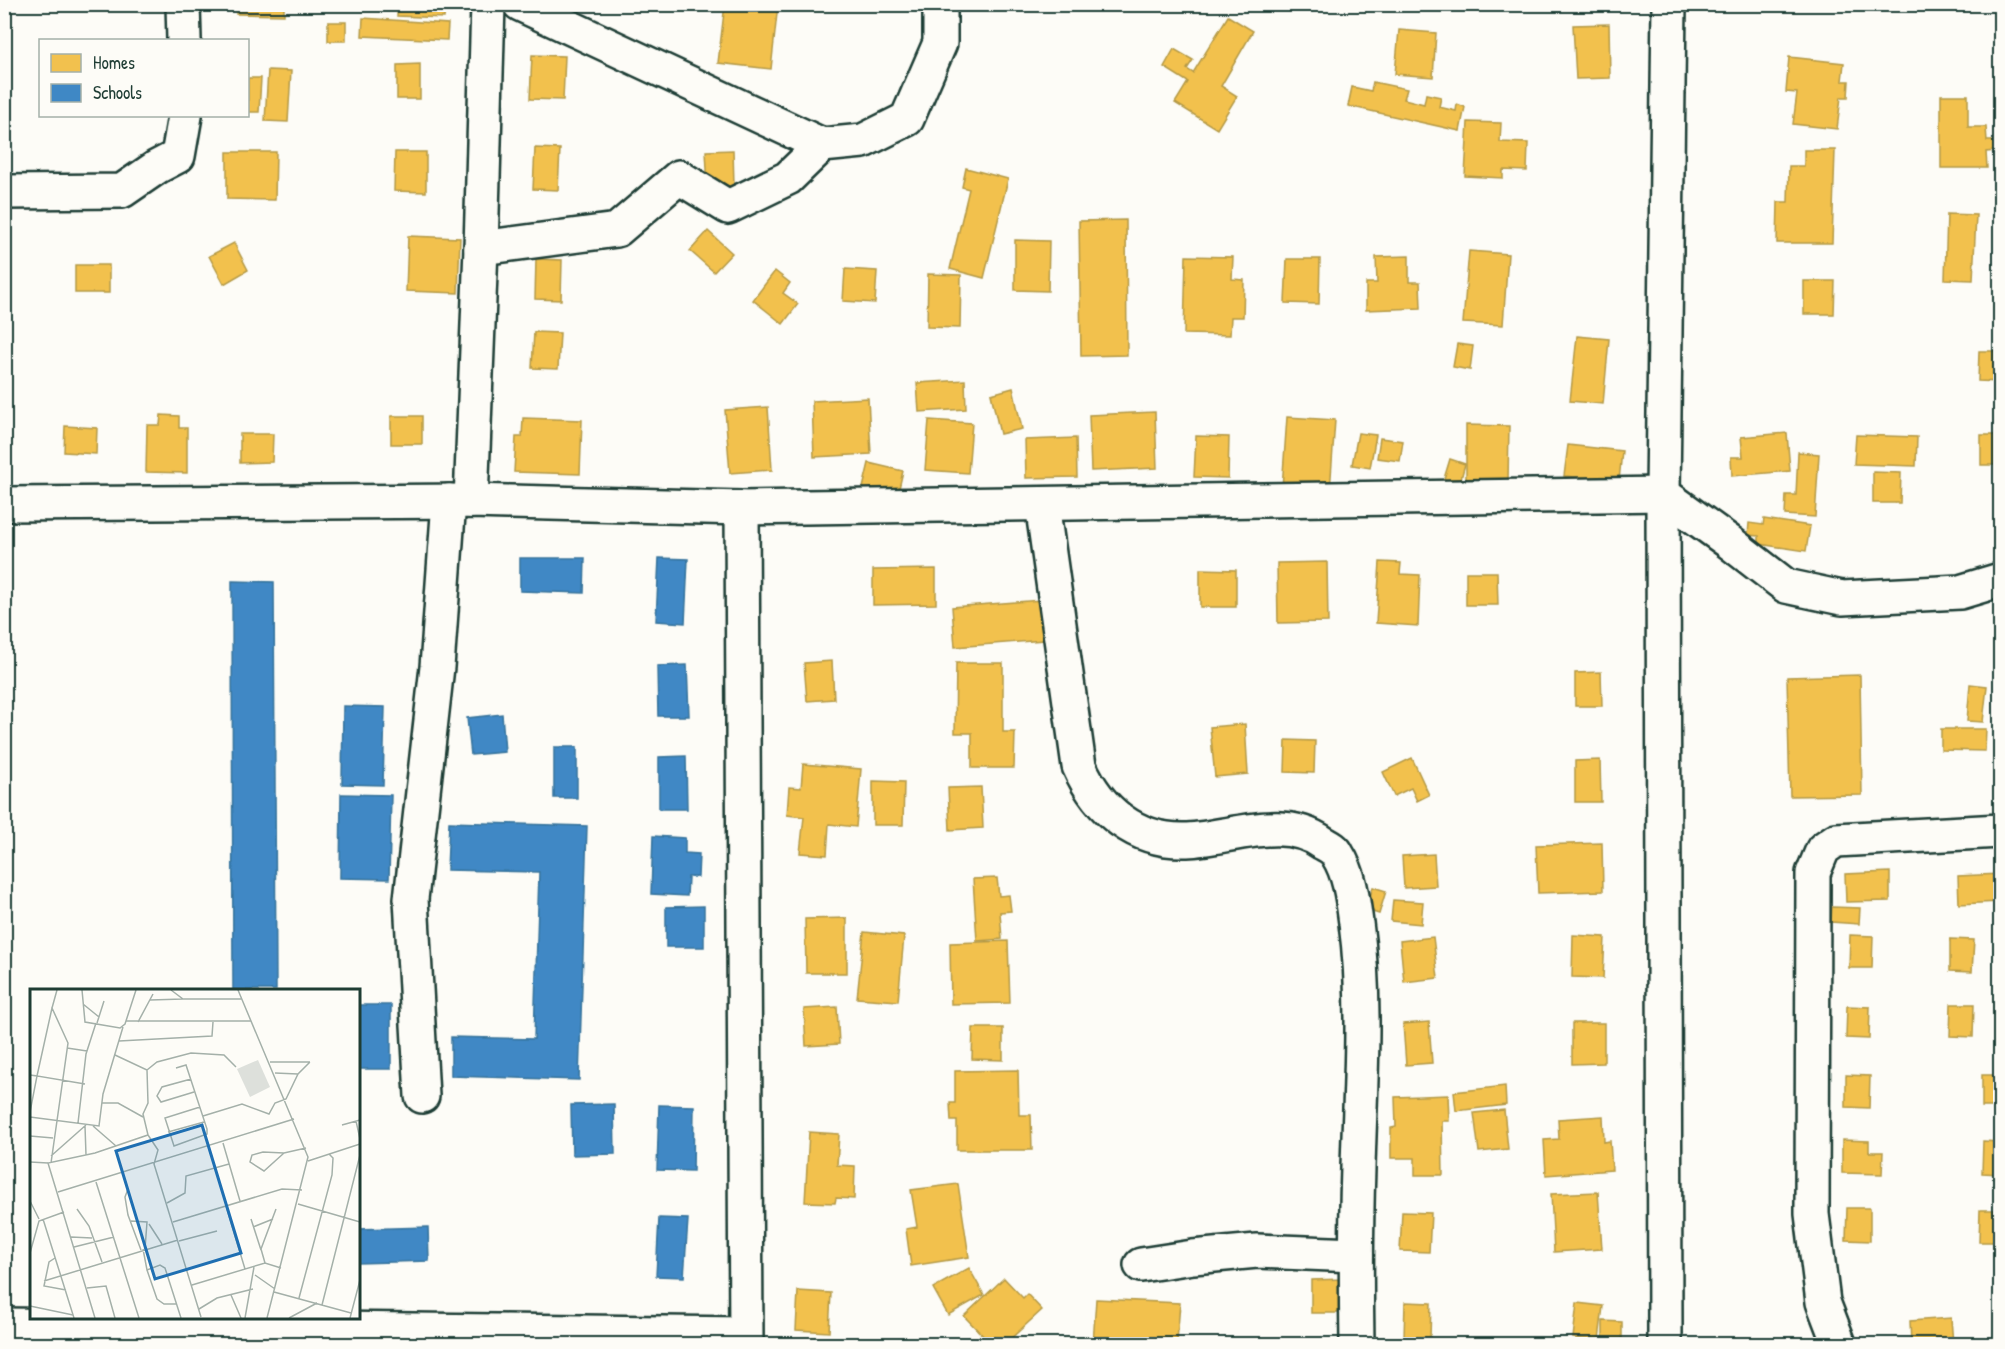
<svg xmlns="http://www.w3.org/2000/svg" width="2005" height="1349" font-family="'Patrick Hand',sans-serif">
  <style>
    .homes { fill: #f2c14e; stroke: #b39946; stroke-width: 1.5 }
    .schools { fill: #3f88c5; stroke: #35729a; stroke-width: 1.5 }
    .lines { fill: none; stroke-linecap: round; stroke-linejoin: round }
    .minor-casing { stroke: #1f3d34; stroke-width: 38 }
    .minor { stroke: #fdfcf7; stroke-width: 33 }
    .inset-road { fill: none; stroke: #a4b0a9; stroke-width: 1.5 }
    .view { fill: #1f6fb2; fill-opacity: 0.15; stroke: #1f6fb2; stroke-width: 3 }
    .inset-edge { fill: none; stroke: #1f3d34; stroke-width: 3 }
  </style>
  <rect width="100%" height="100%" fill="#fdfcf7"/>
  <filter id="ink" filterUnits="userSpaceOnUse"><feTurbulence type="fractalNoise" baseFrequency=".0167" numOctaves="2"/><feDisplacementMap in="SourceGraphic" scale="12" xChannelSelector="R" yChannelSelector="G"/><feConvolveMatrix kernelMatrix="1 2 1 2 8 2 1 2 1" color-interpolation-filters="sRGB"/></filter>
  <g filter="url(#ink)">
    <!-- homes -->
    <g class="homes">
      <path d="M237 4H284V15L236 14Z"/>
      <path d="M398 4H445L444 18 397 16Z"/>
      <path d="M725 4H778L771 69 718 63Z"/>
      <path d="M1228 16 1253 31 1221 86 1237 96 1217 129 1175 103 1188 82 1164 67 1174 49 1193 60 1187 69 1193 73Z"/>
      <path d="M363 18 448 24 447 40 362 36Z"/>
      <rect x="328" y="22" width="18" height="19"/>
      <path d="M1609 24 1610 78 1576 79 1573 25Z"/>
      <path d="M1399 30 1436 33 1433 77 1395 74Z"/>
      <path d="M532 55 565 56 563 100 530 99Z"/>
      <path d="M1789 57 1844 63 1842 81H1849L1848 97H1841L1837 129 1793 124 1797 93 1786 92Z"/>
      <path d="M420 64V99H397V65Z"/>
      <path d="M268 70 291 71 288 122 265 121Z"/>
      <path d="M248 78H261L259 112H248Z"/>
      <path d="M1373 82 1407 89 1404 99 1424 104 1426 94 1441 97 1439 107 1456 111 1457 104 1465 107 1460 131 1348 106 1352 87 1371 91Z"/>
      <path d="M1941 95H1968V127H1986L1987 141H1996V151L1986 152 1987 168H1941Z"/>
      <path d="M1468 122 1501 123 1500 142 1528 143 1527 171 1503 170V178L1465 176Z"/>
      <path d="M535 148 560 149 558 190 533 189Z"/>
      <path d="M733 150 734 186 708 187 706 151Z"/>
      <path d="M1804 150H1835L1832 243H1777L1778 202H1788L1789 166H1804Z"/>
      <path d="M227 152H276L275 200 227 199Z"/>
      <path d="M395 152H426V192L394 191Z"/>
      <path d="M966 168 1008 179 984 278 950 269 969 189 962 187Z"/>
      <path d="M1947 214 1976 215 1973 280 1945 279Z"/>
      <path d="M1126 220 1127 355 1081 356 1079 221Z"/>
      <path d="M708 231 732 253 714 272 690 251Z"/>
      <path d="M408 236 460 238 458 293 406 291Z"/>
      <path d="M1015 240 1049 241 1048 291 1015 290Z"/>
      <path d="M234 243 248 270 224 284 209 256Z"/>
      <path d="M1469 251 1508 254 1503 325 1463 323Z"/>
      <path d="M1186 256 1233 257 1232 279 1244 280 1243 317H1231L1230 335 1184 334Z"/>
      <path d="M1409 256V282H1420L1421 308 1366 310V283H1377L1376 257Z"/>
      <path d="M536 259 562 260 561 300 535 299Z"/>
      <path d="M1287 259H1320L1319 304 1285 303Z"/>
      <rect x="75" y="265" width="34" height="28"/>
      <path d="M845 269 877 271 875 303 843 301Z"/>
      <path d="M775 271 790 283 783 293 798 304 783 324 753 300Z"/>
      <path d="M928 274 961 275 960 328 927 327Z"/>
      <path d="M1804 281H1835L1834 314H1804Z"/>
      <path d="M534 332 560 333 558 369 532 368Z"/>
      <path d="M1577 336 1609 339 1603 404 1570 401Z"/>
      <path d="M1457 344 1473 346 1470 370 1453 367Z"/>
      <path d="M1979 351H2000V382L1978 381Z"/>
      <path d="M965 380 966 409 919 412 917 383Z"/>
      <path d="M1013 388 1022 429 1000 434 991 394Z"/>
      <path d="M868 398 871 454 814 457 812 401Z"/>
      <path d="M768 407 772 470 730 473 725 410Z"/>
      <path d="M1155 412 1157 468 1091 471 1089 415Z"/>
      <path d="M161 415 179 416V428H187V473L146 472 147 425H160Z"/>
      <rect x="391" y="416" width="31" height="28"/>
      <path d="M1287 417 1335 420 1330 491 1282 488Z"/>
      <path d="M523 418 582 420 580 474 514 472 516 437H522Z"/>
      <path d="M929 420 972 423 968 473 925 470Z"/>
      <path d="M1466 425 1509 426 1508 481 1466 480Z"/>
      <path d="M65 426 97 428 96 454 64 452Z"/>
      <path d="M1358 433 1376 435 1370 468 1352 465Z"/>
      <path d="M1787 433 1790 471 1732 476 1731 457H1743L1741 437Z"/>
      <path d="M240 434H273L272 462 240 463Z"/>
      <path d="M1856 435 1917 437 1916 466 1854 464Z"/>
      <rect x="1981" y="435" width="19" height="30"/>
      <path d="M1196 436 1229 437 1228 478 1194 477Z"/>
      <path d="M1076 438 1077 477 1026 478 1025 440Z"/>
      <path d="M1380 438 1403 441 1400 461 1377 458Z"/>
      <path d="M1568 445 1622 451 1619 481 1564 476Z"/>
      <path d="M1798 452 1819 454 1815 517 1785 515 1786 495H1796Z"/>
      <path d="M1450 459 1465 464 1459 486 1443 482Z"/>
      <path d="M869 463 903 471 897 497 863 488Z"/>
      <path d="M1873 472 1901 473 1900 503H1873Z"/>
      <path d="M1764 519 1810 526 1806 551 1759 544V536L1748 535 1749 523 1763 525Z"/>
      <path d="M1327 562 1328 622 1278 623 1277 563Z"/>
      <path d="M1380 562 1401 563 1400 574 1420 575 1418 626 1376 623Z"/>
      <path d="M936 569V604L873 605V570Z"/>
      <path d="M1200 569 1236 570V607H1200Z"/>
      <path d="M1466 572H1497L1498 605H1466Z"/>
      <path d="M1041 600 1044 640 955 647 952 607Z"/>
      <path d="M832 661 834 699 807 701 804 663Z"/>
      <path d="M956 663H1003V732H1015L1014 768H972V733H955Z"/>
      <path d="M1601 672 1602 706H1575V673Z"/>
      <path d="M1860 675 1862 795 1790 796 1787 677Z"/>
      <path d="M1970 684 1987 686 1983 722 1967 721Z"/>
      <path d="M1245 724 1248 774 1215 777 1210 727Z"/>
      <path d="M1941 729H1986L1985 751 1941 750Z"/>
      <path d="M1286 740 1315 741 1314 773 1285 772Z"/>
      <path d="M1412 758 1429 795 1417 801 1411 788 1394 796 1383 772Z"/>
      <path d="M1600 760 1601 802H1575V761Z"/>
      <path d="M803 764 861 769 856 827 829 824 827 855 800 853 804 817 787 815 789 787 801 788Z"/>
      <path d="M873 781 904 782 903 825H873Z"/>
      <path d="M981 787 983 828 950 830 948 788Z"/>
      <path d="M1602 843 1603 891 1538 893 1536 845Z"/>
      <path d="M1434 854 1436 886 1404 888 1402 856Z"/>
      <path d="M1890 872V901L1846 902 1845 874Z"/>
      <path d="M2000 874V902L1959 904 1958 876Z"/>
      <path d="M997 878 999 896 1009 895 1011 911 1000 912 1002 939 977 941 973 879Z"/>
      <path d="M1373 887 1386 891 1379 914 1366 910Z"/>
      <path d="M1393 900 1423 902 1421 924 1391 921Z"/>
      <path d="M1832 907 1860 908 1859 924 1831 922Z"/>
      <path d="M847 918V973H806L805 919Z"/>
      <path d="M864 932 904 936 898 1001 857 998Z"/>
      <path d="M1573 935 1605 937 1603 978 1572 977Z"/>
      <path d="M1850 935 1873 936 1872 968H1849Z"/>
      <path d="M1433 937 1438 978 1404 982 1400 941Z"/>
      <path d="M1950 939 1974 940 1972 972 1950 971Z"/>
      <path d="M1008 941 1010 1003 951 1004 950 943Z"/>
      <path d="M1951 1004H1974L1973 1037 1950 1036Z"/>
      <path d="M1847 1006 1870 1007 1869 1039 1846 1038Z"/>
      <path d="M837 1007 839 1044 806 1046 804 1009Z"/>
      <path d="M1429 1022 1432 1063 1406 1065 1403 1024Z"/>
      <path d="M1572 1023H1604V1063L1572 1064Z"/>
      <path d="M973 1028H1003V1060L972 1059Z"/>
      <path d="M1018 1070 1019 1115H1031L1032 1150H957V1121H951L950 1103H955V1071Z"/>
      <path d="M1846 1075 1870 1076 1869 1108 1846 1107Z"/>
      <rect x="1982" y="1075" width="18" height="32"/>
      <path d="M1505 1086 1506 1105 1456 1111 1454 1092Z"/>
      <path d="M1448 1095 1449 1121H1442L1443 1175H1415V1158H1391V1128L1396 1127 1395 1097Z"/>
      <path d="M1504 1110 1508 1149 1479 1152 1474 1113Z"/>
      <path d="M1603 1116 1604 1142 1610 1141 1612 1170 1546 1175 1544 1140 1559 1139 1558 1119Z"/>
      <path d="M809 1132 839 1134 837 1165 855 1166 854 1199 836 1198 835 1203 805 1202Z"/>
      <path d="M1842 1140 1869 1141V1152H1883L1882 1174 1842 1173Z"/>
      <path d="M1983 1141 2000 1142V1174L1982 1173Z"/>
      <path d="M958 1184 969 1257 911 1266 906 1229 917 1227 911 1190Z"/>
      <path d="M1598 1192 1602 1249 1554 1252 1551 1194Z"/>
      <path d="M1847 1208H1870V1241L1846 1240Z"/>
      <path d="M1980 1210H2000V1242H1979Z"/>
      <path d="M1402 1212 1431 1213 1429 1252 1400 1251Z"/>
      <path d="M969 1268 984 1295 948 1315 933 1288Z"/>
      <path d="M1004 1278 1023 1298 1027 1294 1042 1310 1005 1344H991L964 1316Z"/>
      <path d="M1344 1279V1313H1311V1280Z"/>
      <path d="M798 1291 831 1293 829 1332 796 1330Z"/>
      <path d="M1096 1299 1180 1303 1177 1341 1148 1340V1344H1093Z"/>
      <path d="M1405 1302 1431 1303 1430 1338H1404Z"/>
      <path d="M1577 1303 1603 1306 1599 1340 1573 1338Z"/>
      <path d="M1951 1318 1953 1344H1911L1910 1321Z"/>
      <path d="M1603 1321 1622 1322V1344H1603Z"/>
      <path d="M1313 1341 1337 1344H1313Z"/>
    </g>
    <!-- schools -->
    <g class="schools">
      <path d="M520 558H585L584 593 520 591Z"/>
      <path d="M659 558 688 559 685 623 656 621Z"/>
      <path d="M232 581 274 582 276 990H233Z"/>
      <path d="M687 665 689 716H658L657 666Z"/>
      <path d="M343 706 385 707 383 785 342 784Z"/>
      <path d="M502 714 505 752 471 755 467 718Z"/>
      <rect x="554" y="747" width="23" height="51"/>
      <path d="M686 756 687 809H659V757Z"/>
      <path d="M341 794 391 795 389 879 340 878Z"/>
      <path d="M449 822 587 826 579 1080 451 1076V1037L534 1039 539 872 447 870Z"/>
      <path d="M653 836 685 838V853L699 854 698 877H688L687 896 651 894Z"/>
      <path d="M704 906V947H666V907Z"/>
      <rect x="358" y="1005" width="33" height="64"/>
      <path d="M614 1104 615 1154 572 1155 571 1105Z"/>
      <path d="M659 1105 694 1106 693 1171 657 1170Z"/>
      <path d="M659 1218 688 1219 684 1277 656 1276Z"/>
      <path d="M428 1227 429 1261 358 1263V1229Z"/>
    </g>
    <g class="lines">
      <!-- minor casing -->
      <g class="minor-casing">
        <g id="minor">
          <path d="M183 4 184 40"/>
          <path d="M520 4 822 145 863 141 907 119 940 43V4"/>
          <path d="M4 192 122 191 157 167 178 156 185 116"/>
          <path d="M481 248 617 230 679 177 728 207 788 178 822 145"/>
          <path d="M471 501 481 248 488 4"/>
          <path d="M4 504 471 501 742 508 1663 494 1728 541 1786 586 1842 598 1960 592 2000 580"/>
          <path d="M1042 504 1079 766C1099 811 1136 842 1187 840 1232 838 1283 814 1323 843 1328 846 1335 849 1337 854 1350 874 1353 900 1356 923 1367 1005 1360 1086 1358 1168 1356 1227 1356 1285 1357 1344"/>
          <path d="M742 508 746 1344"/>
          <path d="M422 1096 411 899 437 667 449 501"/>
          <path d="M1141 1265 1193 1257 1257 1251 1356 1255"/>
          <path d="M4 1325 745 1334"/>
          <path d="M1665 1344 1663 494 1669 4"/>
          <path d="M1839 1344 1823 1302 1812 1214 1813 873 1823 849 1836 840 2000 831"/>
        </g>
      </g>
      <!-- minor -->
      <use href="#minor" class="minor"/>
    </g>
  </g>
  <!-- overview -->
  <g transform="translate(30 989)">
    <rect width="330" height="330" fill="#fdfcf7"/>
    <path d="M228 71 240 98 220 108 207 80Z" fill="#dde0db"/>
    <path class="inset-road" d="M52 1 55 33 90 39 95 35 106 1M141 1 153 10H212M208 1 278 168 237 329M120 11 153 10M53 15 69 28M22 19 7 87 55 95M96 32H221M108 33 123 5M67 34 74 12M89 52 182 47 183 33M37 59 57 62M85 66 117 81 118 114 113 125 118 146M240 73H280M146 79 156 76 177 140V145L144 157 135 129 170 118M117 81 127 73 161 64 194 66 206 78M245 84 268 85M0 86 7 87 0 123M161 90 132 98 127 107 131 113 164 103M72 114H88L113 128M173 127 212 115 239 125 245 114 256 110 268 85 280 73M0 128 69 137 73 105 93 38M326 132 330 150M48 134 56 65 66 34M312 136 330 131M55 137 56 166M63 137 86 157M138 143 174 133M0 147 23 149M193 154 210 212M254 164 234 182 220 173 222 166 233 163 254 164 276 159M21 167 56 136M278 172 330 155M0 173 18 174M21 174 38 54 22 19 27 1M66 193 109 329M98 200 95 208 98 226 111 261M28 203 264 130M0 212 9 230M137 214 155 204 156 187 199 175M268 215 330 233M196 217 215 280M47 220 59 237 72 273M13 230 44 329M221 230 231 261M101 232 117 233 115 260M143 233 252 200 272 201M119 235 132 255M223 238 243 230M41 248 62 249M149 252 187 242M44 258 84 248M113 260 117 281 130 276 135 279 151 329M0 264 9 232 34 223M25 269 19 273 14 297 36 301M235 274 231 260 246 220M117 281 127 310 134 315H147M225 286 245 300M14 292 148 251M162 296 235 274 251 279M57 299 76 297 85 329M244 303 321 324M201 306 211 329M269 309 302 186 303 169 299 165M292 316 330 166M0 317 43 326M169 320 187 309 223 300M65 329 18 174 65 164 118 146 128 161 124 175 171 328M215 329 224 278M259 329 287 314M320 329 330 291"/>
    <path class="view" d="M172 136 211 264 125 290 86 162Z"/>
    <rect width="330" height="330" class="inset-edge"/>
  </g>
  <!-- margin -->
  <rect width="2005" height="1349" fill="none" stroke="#fdfcf7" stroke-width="24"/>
  <rect x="12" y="12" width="1981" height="1325" fill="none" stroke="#1f3d34" stroke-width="2" filter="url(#ink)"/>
  <!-- legend -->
  <rect x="39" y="39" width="210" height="78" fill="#fdfcf7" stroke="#a4b0a9" stroke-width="1.5"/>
  <rect x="51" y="54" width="30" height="18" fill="#f2c14e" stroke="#a4b0a9" stroke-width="1.5"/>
  <text x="93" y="69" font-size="18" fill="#1f3d34">Homes</text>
  <rect x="51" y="84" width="30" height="18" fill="#3f88c5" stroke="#a4b0a9" stroke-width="1.5"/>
  <text x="93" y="99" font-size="18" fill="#1f3d34">Schools</text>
</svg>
